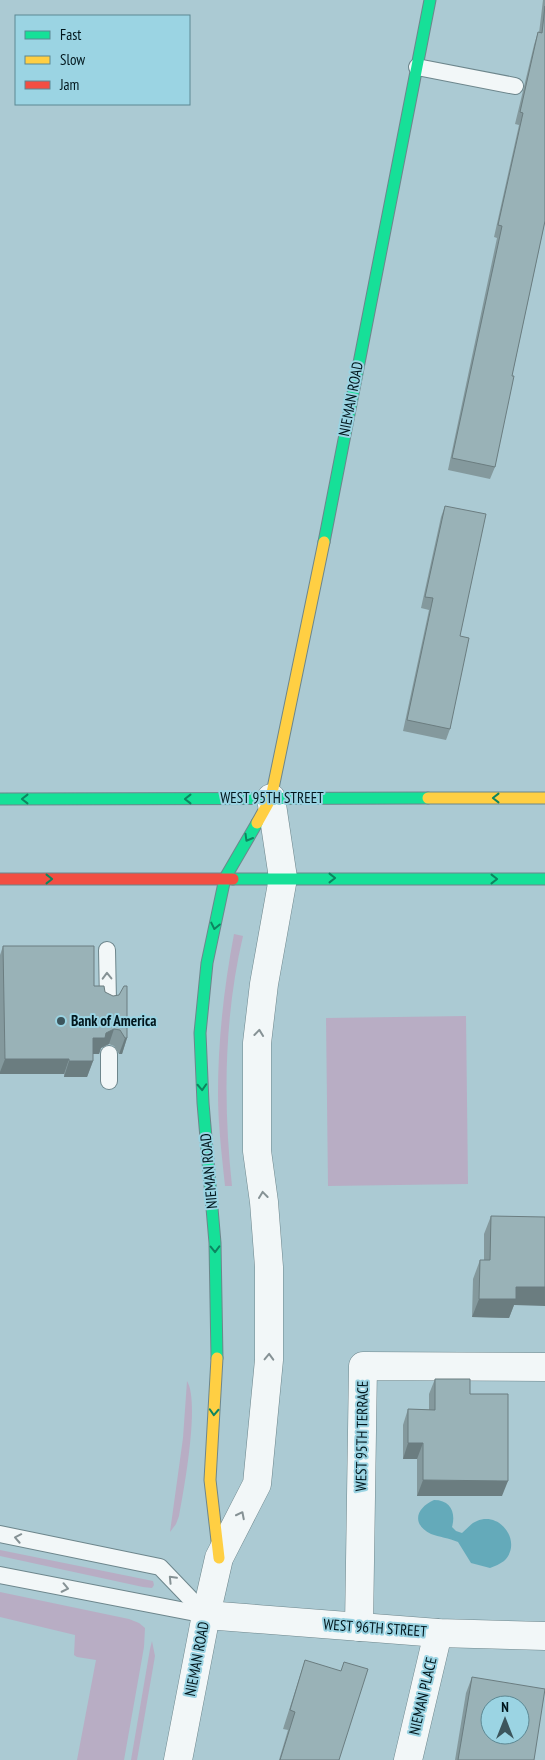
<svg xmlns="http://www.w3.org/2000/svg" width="545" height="1760" font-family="'PT Sans Narrow',sans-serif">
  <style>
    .green { fill: #b8adc4 }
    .water { fill: #64aaba }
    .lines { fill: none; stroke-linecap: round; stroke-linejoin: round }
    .lane-casing { stroke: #6d868c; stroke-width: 18 }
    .street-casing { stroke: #6d868c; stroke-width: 29 }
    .fast-casing { stroke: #6d868c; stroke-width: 13 }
    .slow-casing { stroke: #6d868c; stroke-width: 13 }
    .jam-casing { stroke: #6d868c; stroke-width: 13 }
    .lane { stroke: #f2f7f8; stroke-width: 16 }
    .street { stroke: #f2f7f8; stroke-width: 28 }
    .fast { stroke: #16e098; stroke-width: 11 }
    .slow { stroke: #ffcf43; stroke-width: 11 }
    .jam { stroke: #f24e42; stroke-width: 11 }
    .wall { fill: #84999d }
    .shaded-wall { fill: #6b7d80 }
    .building { fill: #99b2b7; stroke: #6b7d80; fill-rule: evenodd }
    .oneway { stroke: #0d8560 }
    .oneway2 { stroke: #869295 }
    .poi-dot { fill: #3c555c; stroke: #9bd4e3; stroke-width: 2 }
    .labels { text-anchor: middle; stroke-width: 4; stroke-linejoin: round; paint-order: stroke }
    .street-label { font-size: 15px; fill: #01161c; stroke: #9bd4e3 }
    .poi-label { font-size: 15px; font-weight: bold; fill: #01161c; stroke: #9bd4e3; text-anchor: start }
  </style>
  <rect width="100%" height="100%" fill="#abcad3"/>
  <!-- green -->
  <g class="green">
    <path d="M234 934 243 936C224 1017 223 1103 232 1186H225C222 1156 218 1125 218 1094 218 1040 224 987 234 934Z"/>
    <path d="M466 1016 468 1184 328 1186 326 1018Z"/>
    <path d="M187 1381C200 1402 184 1489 179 1516L176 1524 170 1532 183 1438Z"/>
    <path d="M0 1550 153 1581 154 1585 152 1588 143 1587 0 1556Z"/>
    <path d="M0 1592 129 1619 139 1623 145 1628 144 1647 124 1760H77L96 1660 77 1657 74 1655 75 1635 0 1617Z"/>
    <path d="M152 1641 155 1656 137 1760H131L150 1649Z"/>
  </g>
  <!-- water -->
  <path class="water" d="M434 1500C451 1500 456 1513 452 1527L456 1531 462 1533C467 1529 471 1523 477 1521 501 1511 523 1543 504 1561 500 1564 495 1566 490 1568L471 1563 458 1542C449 1538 439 1537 431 1534 411 1524 416 1508 434 1500Z"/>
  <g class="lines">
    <!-- lane casing -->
    <g class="lane-casing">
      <g id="lane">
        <path d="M417 67 515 86"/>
        <path d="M107 950 108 1002"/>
        <path d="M109 1054V1081"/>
        <path d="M0 1534 160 1567 206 1615"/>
        <path d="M0 1575 206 1615"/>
      </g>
    </g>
    <!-- street casing -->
    <g class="street-casing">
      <g id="street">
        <path d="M206 1615 438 1633 545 1636"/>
        <path d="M359 1627 363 1366 545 1367"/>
        <path d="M178 1760 206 1615 219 1558 257 1484 269 1360V1267L264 1202 257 1151V1043L264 984 283 878 271 798"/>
        <path d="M408 1760 438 1633"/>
      </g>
    </g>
    <!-- fast casing -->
    <g class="fast-casing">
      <g id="fast">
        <path d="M324 542 430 0"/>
        <path d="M0 799 428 798"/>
        <path d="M233 879H545"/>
        <path d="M217 1358 215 1243 203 1103 200 1033 207 963 225 878 257 823"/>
      </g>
    </g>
    <!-- slow casing -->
    <g class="slow-casing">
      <g id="slow">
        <path d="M428 798H545"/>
        <path d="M257 823 271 798 324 542"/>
        <path d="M217 1358 210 1480 219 1558"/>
      </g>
    </g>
    <!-- jam casing -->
    <g class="jam-casing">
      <path id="jam" d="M0 879H233"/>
    </g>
    <!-- lane -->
    <use href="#lane" class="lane"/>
    <!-- street -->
    <use href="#street" class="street"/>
    <!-- fast -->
    <use href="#fast" class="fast"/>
    <!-- slow -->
    <use href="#slow" class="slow"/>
    <!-- jam -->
    <use href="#jam" class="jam"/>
  </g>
  <!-- wall -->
  <g class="wall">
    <path d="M543 0H545V221L512 376 495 467 490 479 448 470 497 238 494 237 519 125 515 124 534 45 538 32 539 33Z"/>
    <path d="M445 506 460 636 450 729 446 740 403 731 429 610 421 608 441 517Z"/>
    <path d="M3 946 94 986 105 992 127 1038 122 1054H119L114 1046 109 1044 101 1048 99 1054H93V1061L87 1077H64V1074H0V955Z"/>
    <path d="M491 1216 514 1305 509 1318 472 1317 473 1279 480 1260H484V1234Z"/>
    <path d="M435 1379 470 1394 502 1496H417V1459H403V1425L408 1409 429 1410V1394Z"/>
    <path d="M305 1660 339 1760H279L288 1730 283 1729Z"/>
    <path d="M472 1677 534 1760H455L466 1693Z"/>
  </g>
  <!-- shaded-wall -->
  <g class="shaded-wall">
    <path d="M114 1029 109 1044 101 1048 99 1054H87L93 1038 106 1033Z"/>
    <path d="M125 1038H127L122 1054H119Z"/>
    <path d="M5 1059H69L64 1074H0V1072Z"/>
    <path d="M69 1061H93L87 1077H64Z"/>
    <path d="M516 1287H545V1306L514 1305 509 1318 472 1317 479 1299Z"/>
    <path d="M408 1443H423L417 1459H403Z"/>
    <path d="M423 1480 508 1481 502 1496H417Z"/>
  </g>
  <!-- building -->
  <g class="building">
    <path d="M545 6V221L512 376H514L495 467 452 458 502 226 498 225 523 113 520 112 538 32 542 33Z"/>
    <path d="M445 506 486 514 460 636 469 638 450 729 407 720 433 598 425 597Z"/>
    <path d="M3 946H94V986H104L105 992 113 996 119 995 124 986H127V1038H125L120 1030 114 1029 106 1033 105 1038H93V1061H69V1059H5Z"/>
    <path d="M491 1216 545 1217V1287H516V1299H479L480 1260H490Z"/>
    <path d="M435 1379H470V1394H508V1481L423 1480V1443H408V1409L435 1410Z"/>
    <path d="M305 1660 341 1671 344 1662 368 1669 339 1760H280L295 1712 290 1710Z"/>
    <path d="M472 1677 545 1689 534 1760H458ZM490 1705H520V1735H490Z"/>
  </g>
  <!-- one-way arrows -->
  <defs><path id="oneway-chevron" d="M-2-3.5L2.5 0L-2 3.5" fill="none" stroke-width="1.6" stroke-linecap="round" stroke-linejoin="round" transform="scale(1.25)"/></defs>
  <g class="oneway">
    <use href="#oneway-chevron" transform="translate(496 798) rotate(180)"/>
    <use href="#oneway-chevron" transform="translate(25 799) rotate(180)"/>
    <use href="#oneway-chevron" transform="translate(188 799) rotate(180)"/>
    <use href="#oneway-chevron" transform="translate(248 838) rotate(120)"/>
    <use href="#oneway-chevron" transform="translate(332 878)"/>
    <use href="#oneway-chevron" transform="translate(49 879)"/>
    <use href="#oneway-chevron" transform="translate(494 879)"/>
    <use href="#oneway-chevron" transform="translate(215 926) rotate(102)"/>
    <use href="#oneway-chevron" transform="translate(202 1087) rotate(87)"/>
    <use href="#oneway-chevron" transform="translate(215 1249) rotate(89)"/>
    <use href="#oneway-chevron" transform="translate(214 1412) rotate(93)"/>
  </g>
  <g class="oneway2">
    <use href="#oneway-chevron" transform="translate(107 976) rotate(-91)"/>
    <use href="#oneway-chevron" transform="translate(259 1033) rotate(-84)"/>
    <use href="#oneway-chevron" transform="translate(263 1195) rotate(-97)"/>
    <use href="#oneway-chevron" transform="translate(269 1357) rotate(-88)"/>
    <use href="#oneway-chevron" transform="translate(241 1515) rotate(-63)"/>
    <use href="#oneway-chevron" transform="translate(18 1538) rotate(-169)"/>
    <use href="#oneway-chevron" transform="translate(172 1579) rotate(-134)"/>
    <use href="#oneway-chevron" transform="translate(65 1588) rotate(12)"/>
  </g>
  <!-- markers -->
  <circle class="poi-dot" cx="61" cy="1021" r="5"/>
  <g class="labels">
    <!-- street labels -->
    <g class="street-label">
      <text transform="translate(351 399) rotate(-79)" y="5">NIEMAN ROAD</text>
      <text x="272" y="803">WEST 95TH STREET</text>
      <text transform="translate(209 1171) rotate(-95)" y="5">NIEMAN ROAD</text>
      <text transform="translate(362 1436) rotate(-89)" y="5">WEST 95TH TERRACE</text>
      <text transform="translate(375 1628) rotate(4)" y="5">WEST 96TH STREET</text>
      <text transform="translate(197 1659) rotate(-79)" y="5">NIEMAN ROAD</text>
      <text transform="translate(423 1696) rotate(-77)" y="5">NIEMAN PLACE</text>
    </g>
    <!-- poi labels -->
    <g class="poi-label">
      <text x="71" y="1026">Bank of America</text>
    </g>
  </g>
  <!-- legend -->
  <rect x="15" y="15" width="175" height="90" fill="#9bd4e3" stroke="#5d8893"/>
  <rect x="25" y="31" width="25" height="8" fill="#16e098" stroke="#5d8893"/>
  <text x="60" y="40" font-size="15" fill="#01161c">Fast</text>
  <rect x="25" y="56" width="25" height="8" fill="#ffcf43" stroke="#5d8893"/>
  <text x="60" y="65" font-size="15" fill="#01161c">Slow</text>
  <rect x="25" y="81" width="25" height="8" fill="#f24e42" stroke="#5d8893"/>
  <text x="60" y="90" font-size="15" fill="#01161c">Jam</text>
  <!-- north arrow -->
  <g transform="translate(505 1720)"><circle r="24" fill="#9bd4e3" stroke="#5d8893"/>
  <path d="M0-4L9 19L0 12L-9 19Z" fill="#3c555c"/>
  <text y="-8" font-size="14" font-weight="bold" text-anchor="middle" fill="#01161c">N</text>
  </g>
</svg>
